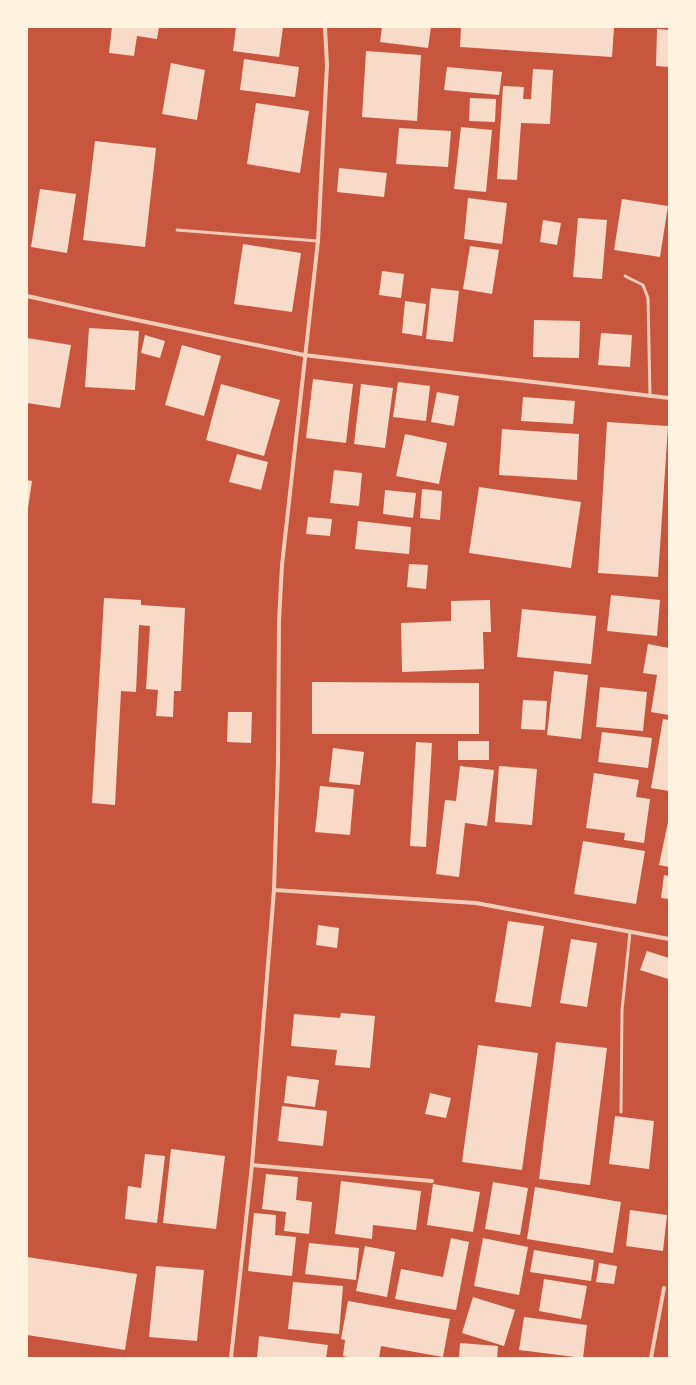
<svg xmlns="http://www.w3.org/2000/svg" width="696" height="1385" font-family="'Roboto Condensed',sans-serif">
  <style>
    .building { fill: #f7dbc8 }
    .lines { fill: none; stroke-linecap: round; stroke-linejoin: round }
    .service { stroke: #f1ccb7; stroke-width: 3 }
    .minor { stroke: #f1ccb7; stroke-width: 4 }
  </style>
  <rect width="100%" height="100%" fill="#c8553d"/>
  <!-- building -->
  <g class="building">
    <path d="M112 27H159L157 39 137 36 134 56 109 53Z"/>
    <path d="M236 27H283L279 57 233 51Z"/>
    <path d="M382 27H431L428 48 380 42Z"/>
    <path d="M461 27H614L612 57 460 47Z"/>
    <path d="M657 29 669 30V67L656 66Z"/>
    <path d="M366 51 421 55 417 121 362 117Z"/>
    <path d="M244 59 299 67 295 97 240 90Z"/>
    <path d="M171 63 205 70 197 120 162 114Z"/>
    <path d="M447 67 502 72 499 95 444 90Z"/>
    <path d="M533 69 553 70 550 124 521 123 517 180 497 179 503 86 524 87 523 99H531Z"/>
    <path d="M470 98 496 99 495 122 469 121Z"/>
    <path d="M256 103 309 111 300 173 247 164Z"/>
    <path d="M461 127 492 130 486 192 454 189Z"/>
    <path d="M399 128 451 131 448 167 396 164Z"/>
    <path d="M95 141 156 148 145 247 83 240Z"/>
    <path d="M339 168 387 173 384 197 337 192Z"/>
    <path d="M40 189 76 194 67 253 31 247Z"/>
    <path d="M468 198 507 203 502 244 464 239Z"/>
    <path d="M622 199 668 206 660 257 614 250Z"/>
    <path d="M578 218 607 220 602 279 573 277Z"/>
    <path d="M543 220 561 223 557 245 540 242Z"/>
    <path d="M243 244 301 253 292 312 234 304Z"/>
    <path d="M470 246 499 250 492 294 463 289Z"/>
    <path d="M382 271 404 274 401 298 379 295Z"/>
    <path d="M431 288 459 291 453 342 426 339Z"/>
    <path d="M405 301 426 304 422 336 402 333Z"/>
    <path d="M534 320 580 321 579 358 533 357Z"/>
    <path d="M89 328 139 331 135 390 85 387Z"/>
    <path d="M601 333 632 335 630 367 598 365Z"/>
    <path d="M145 335 165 341 160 358 141 353Z"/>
    <path d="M27 338 71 345 60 408 27 403Z"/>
    <path d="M182 345 221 356 204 416 165 405Z"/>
    <path d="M313 379 353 384 346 443 306 438Z"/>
    <path d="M398 382 430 386 426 421 393 417Z"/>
    <path d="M221 384 280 400 264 456 206 440Z"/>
    <path d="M361 384 393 388 385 448 354 444Z"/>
    <path d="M437 392 459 396 454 426 431 422Z"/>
    <path d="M523 397 575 401 573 424 521 421Z"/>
    <path d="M607 422 668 426 658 577 598 573Z"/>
    <path d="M502 429 579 434 577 480 499 475Z"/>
    <path d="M405 434 447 443 439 484 396 476Z"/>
    <path d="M237 454 268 462 261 490 229 482Z"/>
    <path d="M334 470 362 473 359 506 330 503Z"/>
    <path d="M27 480 32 481 28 508H27Z"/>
    <path d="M479 487 581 502 571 568 469 553Z"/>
    <path d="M422 489 442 491 440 520 420 518Z"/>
    <path d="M385 490 416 493 413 518 383 514Z"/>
    <path d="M308 517 332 519 330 536 306 534Z"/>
    <path d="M358 521 411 527 409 554 355 549Z"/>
    <path d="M409 564 428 565 426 589 407 587Z"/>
    <path d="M611 595 660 600 657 636 607 631Z"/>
    <path d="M104 598 141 600V605L185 608 181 691H174L173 717 156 716 158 690 146 689 150 626 139 625 136 692 121 691 115 805 92 803Z"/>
    <path d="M490 600 491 632H483L484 669 402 672 401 623 451 621V601Z"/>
    <path d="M522 609 596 616 591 664 517 657Z"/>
    <path d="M648 644 669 648V715L651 712 657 675 643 673Z"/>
    <path d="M554 671 588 675 581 739 547 735Z"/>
    <path d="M312 682 479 683V734H312Z"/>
    <path d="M600 687 647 692 643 731 596 727Z"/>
    <path d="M523 700 547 701 545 730 521 729Z"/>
    <path d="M228 712H252L251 743 227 742Z"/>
    <path d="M663 719 669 720V791L651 788Z"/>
    <path d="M602 732 652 738 648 768 598 762Z"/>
    <rect x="458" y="741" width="31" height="19"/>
    <path d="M416 742 432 743 426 847 410 846Z"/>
    <path d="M333 748 364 752 360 785 329 782Z"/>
    <path d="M460 766 494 770 487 826 465 823 459 877 436 874 445 800 456 801Z"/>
    <path d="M499 766 537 769 532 825 495 822Z"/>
    <path d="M594 773 639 780 636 797 650 799 644 843 624 840 625 833 586 828Z"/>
    <path d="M320 786 354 789 350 835 315 832Z"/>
    <path d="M668 822H669V867L659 865Z"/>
    <path d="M583 841 645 851 636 904 574 894Z"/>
    <path d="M664 875 669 876V899L661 898Z"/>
    <path d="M508 921 544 926 531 1007 495 1002Z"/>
    <path d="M318 925 339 928 337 948 316 945Z"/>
    <path d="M571 939 597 943 587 1007 560 1003Z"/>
    <path d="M647 951 669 958 668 979 640 970Z"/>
    <path d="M341 1013 375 1016 370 1068 335 1065 337 1050 291 1046 294 1014 340 1018Z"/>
    <path d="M556 1042 607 1048 590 1185 539 1179Z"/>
    <path d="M478 1045 538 1053 522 1170 462 1162Z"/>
    <path d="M287 1076 319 1080 315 1107 284 1103Z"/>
    <path d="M430 1093 451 1098 446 1118 425 1114Z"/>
    <path d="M282 1106 327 1111 323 1146 278 1141Z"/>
    <path d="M615 1116 654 1121 649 1169 609 1164Z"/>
    <path d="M171 1149 225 1156 216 1229 163 1223Z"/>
    <path d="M145 1154 165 1156 157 1223 125 1219 128 1186 141 1188Z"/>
    <path d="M266 1174 298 1177 296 1200 312 1202 309 1234 284 1231 286 1212 262 1209Z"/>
    <path d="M341 1181 421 1191 416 1230 373 1225 372 1239 335 1234Z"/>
    <path d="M493 1182 528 1188 520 1235 485 1229Z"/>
    <path d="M433 1184 480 1192 473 1232 427 1225Z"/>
    <path d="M535 1187 621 1202 613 1253 527 1239Z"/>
    <path d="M630 1210 667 1215 663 1251 626 1246Z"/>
    <path d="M254 1213 276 1215 275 1235 296 1237 292 1276 248 1271Z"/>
    <path d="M451 1238 469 1242 456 1310 395 1299 401 1269 443 1277Z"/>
    <path d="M483 1238 528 1247 519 1295 474 1286Z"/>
    <path d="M309 1243 359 1248 356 1280 305 1274Z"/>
    <path d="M365 1246 395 1252 387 1297 356 1291Z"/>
    <path d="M534 1250 594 1260 591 1281 530 1272Z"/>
    <path d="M27 1257 137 1274 125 1350 27 1335Z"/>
    <path d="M599 1263 617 1266 614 1284 596 1282Z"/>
    <path d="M156 1266 204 1270 197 1341 149 1337Z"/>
    <path d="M544 1279 587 1286 581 1319 539 1311Z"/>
    <path d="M293 1282 343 1286 339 1334 288 1329Z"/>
    <path d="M473 1297 515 1310 504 1346 462 1333Z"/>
    <path d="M348 1301 450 1319 443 1357 381 1346 379 1358H352L343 1356 345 1340 341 1339Z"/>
    <path d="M524 1317 587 1325 583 1358 519 1350Z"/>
    <path d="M259 1336 328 1345 326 1358H257Z"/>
    <path d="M460 1343 498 1346 497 1358H459Z"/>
  </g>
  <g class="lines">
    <!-- service -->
    <g class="service">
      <path d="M177 230 318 241"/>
      <path d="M625 276 643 285 648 298 650 396"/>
      <path d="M621 1112 622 1010 630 932"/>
    </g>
    <!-- minor -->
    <g class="minor">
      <path d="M27 296 94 311 304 355 669 398"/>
      <path d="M274 890 476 903 669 939"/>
      <path d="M252 1165 432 1181"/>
      <path d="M231 1358 252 1165 274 890 278 763 279 621 282 565 318 241 327 65 325 27"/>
      <path d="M651 1358 664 1288"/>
    </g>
  </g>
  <!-- border -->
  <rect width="696" height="1385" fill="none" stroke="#fff3e0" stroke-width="56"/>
</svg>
